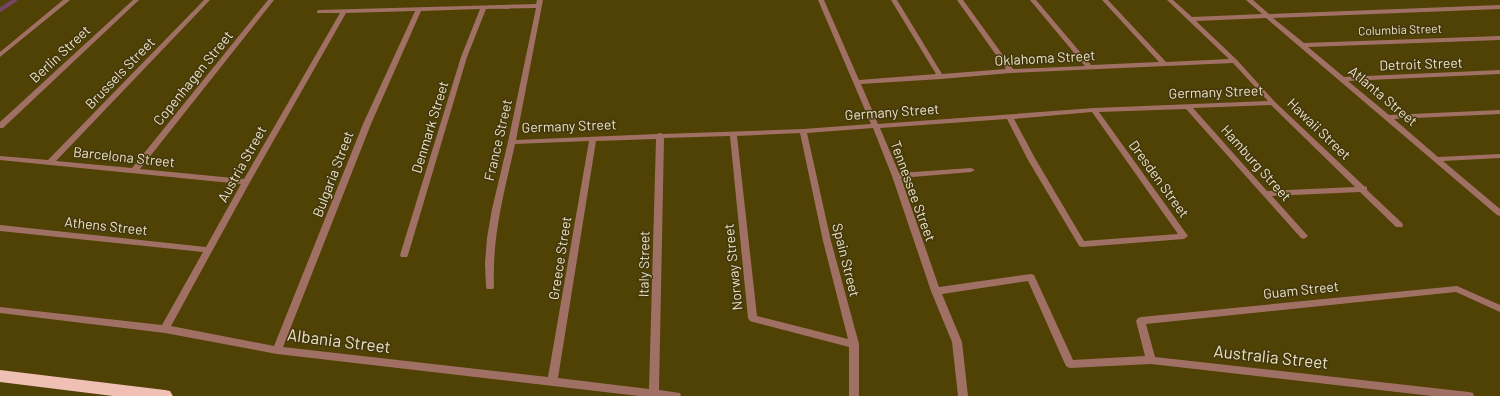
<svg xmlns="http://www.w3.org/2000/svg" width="1500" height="396" font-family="Barlow,sans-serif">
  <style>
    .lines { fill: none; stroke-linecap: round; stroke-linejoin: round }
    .stream { stroke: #744565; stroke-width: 4 }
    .minor { fill: #a07065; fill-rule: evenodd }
    .motorway { fill: #f0c0b5; fill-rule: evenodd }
    .labels { text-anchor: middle; stroke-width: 3; stroke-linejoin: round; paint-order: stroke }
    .far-street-label { font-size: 12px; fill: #eae1c6; stroke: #43370d }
    .street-label { font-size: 14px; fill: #eae1c6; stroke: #43370d }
    .near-street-label { font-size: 17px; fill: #eae1c6; stroke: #43370d }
  </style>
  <rect width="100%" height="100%" fill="#504105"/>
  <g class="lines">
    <!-- stream -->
    <path class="stream" d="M0 10 15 0"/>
    <!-- minor -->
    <g class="minor">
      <path d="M63 0H70L0 57V52Z"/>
      <path d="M133 0H139L3 128H0V122Z"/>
      <path d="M204 0H210L56 161 132 168 268 0H274L140 169 244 179 340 13H317V11L319 10 536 4 537 0H543L516 140 657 134 660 133 663 134 803 129 871 124 818 0H824L859 80 936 74 891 0H897L942 74 1006 69 957 0H963L1013 69 1085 66 1030 0H1036L1091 65 1159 62 1102 0H1108L1166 62 1229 59 1167 0H1173L1192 17 1262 14 1246 0H1253L1269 14 1500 5V9L1273 18 1304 43 1500 36V40L1308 47 1344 77 1500 70V74L1348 81 1389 115 1500 110V114L1394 119 1438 157 1500 154V158L1443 161 1500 209V216L1497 215 1266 18 1196 21 1237 60 1275 102 1364 186 1367 187V190L1402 223 1403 225 1402 227H1396L1360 192 1272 196 1308 236 1304 239 1301 238 1186 109 1099 112 1188 236 1184 239 1082 247 1079 246 1078 244 1028 160 1007 119 880 128 899 173 971 168 975 170 971 172 901 178 939 287 1031 274 1034 275 1073 360 1145 356 1136 321 1138 318 1141 317 1457 286 1500 305V312L1456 292 1146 324 1155 357 1469 392 1473 393 1474 396H1432L1151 364 1070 368 1067 367 1065 364 1028 281 942 294 962 342 968 396H958L952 342 931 291 892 176 873 128 807 133 831 241 859 344V396H849V347L753 322 750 321 748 318 730 136 664 138 659 390 680 393 681 396H639L277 354 165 333 0 313V307L162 325 203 252 0 231V225L206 247 241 184 0 160V156L48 160ZM536 8 508 142 492 209 487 238 485 263 486 287 487 289H493L494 287C492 235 504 194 515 144L589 141 548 377 283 347 371 124 421 11 480 9 461 57 400 255 401 257H407L408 255 467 57 486 9ZM415 11 363 124 274 346 171 326 250 182 346 13ZM1233 63 1268 101 1094 108 878 124 861 84 941 79 1011 73ZM1271 105 1355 187 1267 191 1193 108ZM1092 112 1178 234 1084 241 1036 160 1014 119ZM800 133 823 241 848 339 757 316 737 136ZM656 139 649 389 558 378 596 141Z"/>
    </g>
    <!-- motorway -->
    <path class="motorway" d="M0 370 165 390 170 391 173 396H113L0 382Z"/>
  </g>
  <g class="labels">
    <!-- far-street labels -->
    <g class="far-street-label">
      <text transform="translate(1400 30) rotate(-2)" y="4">Columbia Street</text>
    </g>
    <!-- street labels -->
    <g class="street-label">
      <text transform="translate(60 54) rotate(-43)" y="5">Berlin Street</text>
      <text transform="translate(1045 58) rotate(-3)" y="5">Oklahoma Street</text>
      <text transform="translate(1421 64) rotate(-2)" y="5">Detroit Street</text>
      <text transform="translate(120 73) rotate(-46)" y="5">Brussels Street</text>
      <text transform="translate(193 78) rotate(-51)" y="5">Copenhagen Street</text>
      <text transform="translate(1216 92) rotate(-2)" y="5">Germany Street</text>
      <text transform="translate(1383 96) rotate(40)" y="5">Atlanta Street</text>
      <text transform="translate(892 112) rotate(-4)" y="5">Germany Street</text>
      <text transform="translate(569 126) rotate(-2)" y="5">Germany Street</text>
      <text transform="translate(430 127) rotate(-73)" y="5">Denmark Street</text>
      <text transform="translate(1319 129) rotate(44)" y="5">Hawaii Street</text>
      <text transform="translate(498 140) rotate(-77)" y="5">France Street</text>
      <text transform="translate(124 157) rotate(6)" y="5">Barcelona Street</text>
      <text transform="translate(1256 163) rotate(48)" y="5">Hamburg Street</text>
      <text transform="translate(242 164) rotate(-61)" y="5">Austria Street</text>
      <text transform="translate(333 174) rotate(-69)" y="5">Bulgaria Street</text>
      <text transform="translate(1159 179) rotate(54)" y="5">Dresden Street</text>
      <text transform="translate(913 191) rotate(70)" y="5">Tennessee Street</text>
      <text transform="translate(106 226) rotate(6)" y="5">Athens Street</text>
      <text transform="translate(560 258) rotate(-81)" y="5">Greece Street</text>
      <text transform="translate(846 260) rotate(76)" y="5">Spain Street</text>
      <text transform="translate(644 264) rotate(-89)" y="5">Italy Street</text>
      <text transform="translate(733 267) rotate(-96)" y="5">Norway Street</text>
      <text transform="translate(1301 290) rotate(-6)" y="5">Guam Street</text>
    </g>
    <!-- near-street labels -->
    <g class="near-street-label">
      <text transform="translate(339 341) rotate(7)" y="6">Albania Street</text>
      <text transform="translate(1271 357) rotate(6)" y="6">Australia Street</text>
    </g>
  </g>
</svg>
